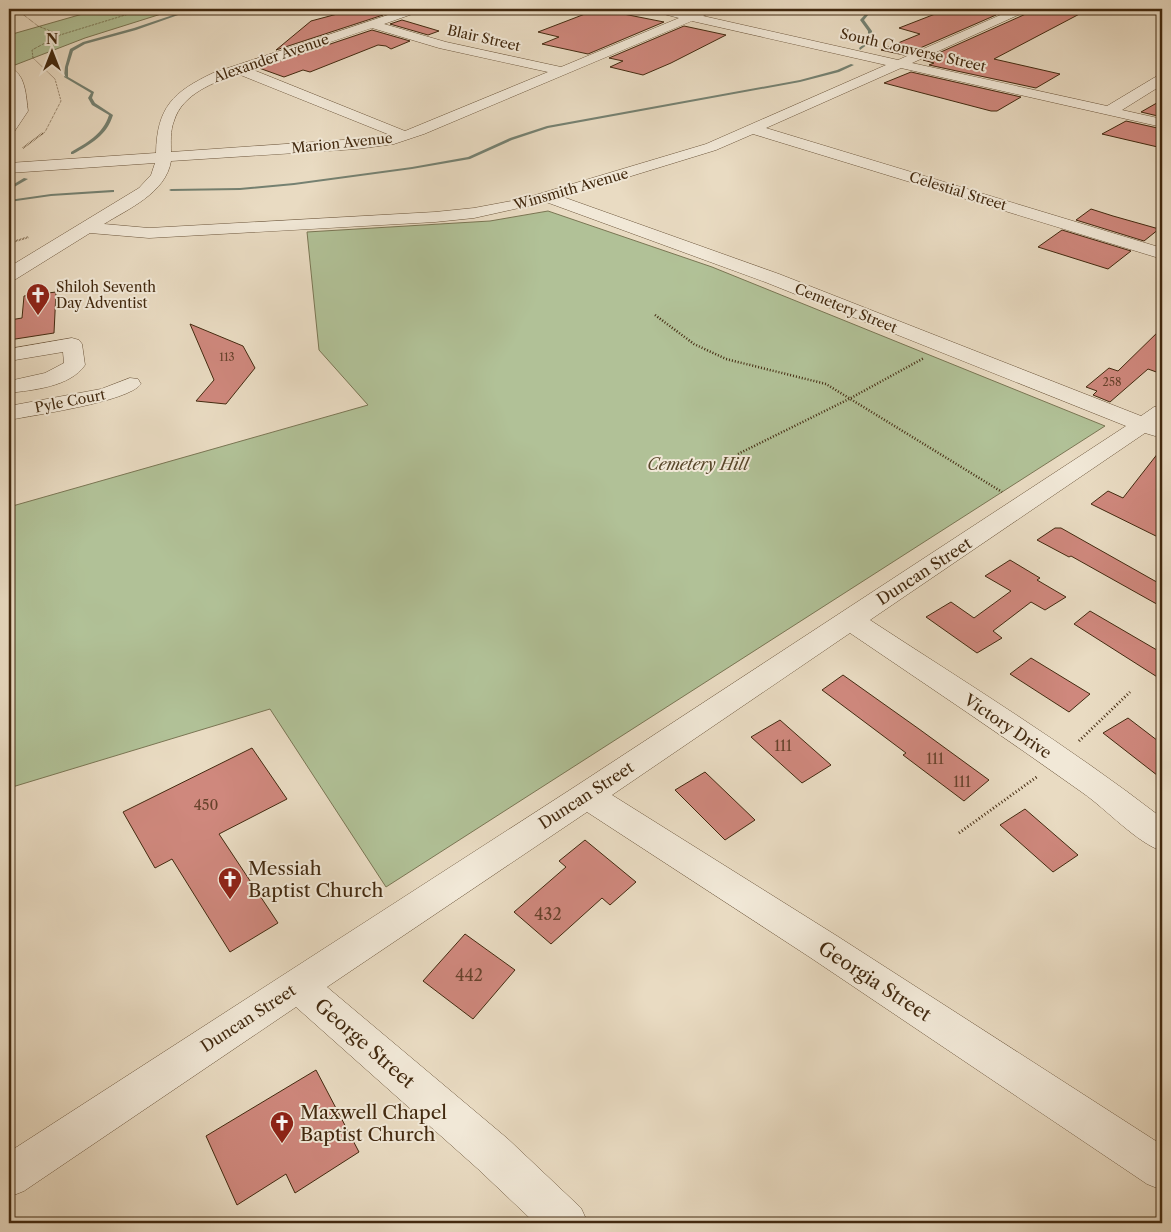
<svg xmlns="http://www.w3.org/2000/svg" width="1171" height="1232" font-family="'Libre Caslon Text',serif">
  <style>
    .green { fill: #b1c197; stroke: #7a7654 }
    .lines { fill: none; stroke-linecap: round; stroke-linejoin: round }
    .stream { fill: #758171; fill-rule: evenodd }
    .building { fill: #cf887d; stroke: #432a10 }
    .minor-casing { stroke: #6c563c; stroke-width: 1 }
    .path-far3 { stroke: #432a10; stroke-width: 1; stroke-dasharray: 0.5 1; stroke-linecap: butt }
    .path-far2 { stroke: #432a10; stroke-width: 2; stroke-dasharray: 0.5 1; stroke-linecap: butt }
    .path-far1 { stroke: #432a10; stroke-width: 2.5; stroke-dasharray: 1 2; stroke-linecap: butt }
    .path { stroke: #432a10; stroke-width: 3; stroke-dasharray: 1 2.5; stroke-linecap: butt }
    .minor { fill: #f1e8d7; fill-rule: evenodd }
    .labels { text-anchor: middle; stroke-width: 4; stroke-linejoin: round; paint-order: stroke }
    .far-number-label { font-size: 11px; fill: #66422b }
    .far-street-label { font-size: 14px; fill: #432a10; stroke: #f1e8d7 }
    .far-poi-label { font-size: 14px; fill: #432a10; stroke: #f1e8d7; text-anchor: start }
    .number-label { font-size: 14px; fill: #66422b }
    .park-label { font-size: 16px; font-style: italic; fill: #59482b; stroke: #f1e8d7 }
    .street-label { font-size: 16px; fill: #432a10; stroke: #f1e8d7 }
    .near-number-label { font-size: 16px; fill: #66422b }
    .near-poi-label { font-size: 19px; fill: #432a10; stroke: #f1e8d7; text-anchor: start }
    .near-street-label { font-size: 19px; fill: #432a10; stroke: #f1e8d7 }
  </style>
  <rect width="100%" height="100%" fill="#e9dbc2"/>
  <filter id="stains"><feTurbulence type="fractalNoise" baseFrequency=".004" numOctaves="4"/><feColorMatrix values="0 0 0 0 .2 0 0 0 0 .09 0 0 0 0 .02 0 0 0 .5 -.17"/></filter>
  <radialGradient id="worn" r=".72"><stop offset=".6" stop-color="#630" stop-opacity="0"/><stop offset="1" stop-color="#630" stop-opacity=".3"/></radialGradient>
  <!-- green -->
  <g class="green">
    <path d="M100 9H177L85 38 15 65 9 60V35Z"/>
    <path d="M548 211 712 267 1105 426 386 887 270 709 9 788V507L368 405 319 350 307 232 490 221Z"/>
  </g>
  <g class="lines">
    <!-- stream -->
    <g class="stream">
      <path d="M191 9H195L136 30 85 44 73 51 68 67V77L94 92 92 98 95 103 113 115C107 135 91 144 73 154H71V152C87 143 103 134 109 115L92 105 88 98 91 93 64 77 65 67 70 49 83 42 134 28Z"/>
      <path d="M870 9H873L864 20 872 31V41L860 50 859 48 868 41V31L860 20Z"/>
      <path d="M851 64 854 65 839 72 800 82 548 128 512 140 470 159 412 169 294 185 240 190 171 191 169 190 171 189 240 188 294 183 412 167 468 157 510 138 547 126 800 80 837 70Z"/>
      <path d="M24 178 28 179 9 190V187Z"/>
      <path d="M112 190H114V192L51 196 9 202V200L51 194Z"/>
    </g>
  </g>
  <!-- building -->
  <g class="building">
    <path d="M356 9H363L383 15 276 50 311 21Z"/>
    <path d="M598 9 664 22 588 54 542 44 559 37 538 32Z"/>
    <path d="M948 9H970L996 15 904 55 881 50 920 34 899 28Z"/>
    <path d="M1031 9H1089L994 59 1060 74 1036 88 929 65 934 63 923 60 1028 13Z"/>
    <path d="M402 20 439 31 428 35 390 24Z"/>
    <path d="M684 26 726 35 671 63 643 75 610 67 623 61 609 58Z"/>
    <path d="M372 30 410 41 391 49 386 46 378 45 310 72 303 70 284 77 259 68Z"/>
    <path d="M911 72 1021 97 997 111H991L884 83Z"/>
    <path d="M1162 100V117L1141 112Z"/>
    <path d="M1126 121 1162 129V148L1102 134Z"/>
    <path d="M1091 209 1113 216 1159 229 1144 241 1076 220Z"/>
    <path d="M1062 230 1131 251 1108 269 1038 247Z"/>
    <path d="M56 292 54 333 9 340 10 320 22 318 24 296Z"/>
    <path d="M190 324 243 346 255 368 226 404 196 401 214 380Z"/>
    <path d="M1162 328V374L1148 369 1110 402 1093 395 1097 391 1086 387 1109 368 1118 371Z"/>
    <path d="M1162 448V539L1091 504 1108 491 1123 498Z"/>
    <path d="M1055 528H1061L1162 585V607L1071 556 1069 557 1037 540Z"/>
    <path d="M1010 560 1040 578 1037 580 1066 597 1045 610 1031 602 993 631 1002 638 977 653 926 617 951 602 974 618 1011 591 985 576Z"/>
    <path d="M1090 611 1162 653V680L1074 624Z"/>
    <path d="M1031 658 1090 694 1069 712 1010 674Z"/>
    <path d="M843 675 919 729 989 780 964 801 903 755 906 753 822 690Z"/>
    <path d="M1128 718 1162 744V779L1103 733Z"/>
    <path d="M780 720 831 765 802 783 751 737Z"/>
    <path d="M252 748 287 799 219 834 278 923 230 952 172 859 155 868 123 812Z"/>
    <path d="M705 772 755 820 725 840 675 790Z"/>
    <path d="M1025 809 1078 855 1053 872 1000 825Z"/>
    <path d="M585 840 636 882 610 905 602 898 551 944 514 912 566 867 559 861Z"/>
    <path d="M465 934 515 970 473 1019 423 981Z"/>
    <path d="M316 1070 359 1152 295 1193 286 1174 237 1205 206 1136Z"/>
  </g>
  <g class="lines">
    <!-- minor casing -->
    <g class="minor-casing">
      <g id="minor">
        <path d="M406 9H423L421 11 384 24 446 42 561 67 679 18 652 11 650 9H670L690 13 701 9H716L714 11 703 16 898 60 1014 9H1029L1027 11 912 63 1107 106 1157 76 1162 75V85L1122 110 1162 119V127L901 68 766 128 1162 248V259L753 134 716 150 563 197 779 274 1141 416 1154 407 1162 405V422L1160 423 1162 424V434L1155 436 1145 433 870 620C968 684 1069 746 1162 818V851C1137 843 1106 809 1083 793 1006 738 928 686 850 633L612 795 837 936 1162 1145V1190L1147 1184 811 958 587 812 327 987 508 1139 581 1208 588 1223H535L478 1169 296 1007 24 1191 9 1197V1152L576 786 1126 426 765 282 546 202 474 218 435 222 149 238 90 233 16 279 9 281V267L139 188 151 175 155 163 9 173V163L156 153C157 107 173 92 213 73ZM692 21 886 65 706 144 522 199 474 208 435 212 149 228 104 224C128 209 166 193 171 161L357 149 394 144 424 134ZM372 28 439 48 548 72 405 131 251 69ZM238 74 390 135 357 139 171 152C171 142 170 131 174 121 182 94 214 82 238 74Z"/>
        <path d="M9 68C26 72 26 97 28 111L14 132 9 133V119L14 111 9 81Z"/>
        <path d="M72 338 79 340 82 344 85 365C70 387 33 390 9 393V381L45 373 64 363 63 352 9 361V349Z"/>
        <path d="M130 378 138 379 141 384C128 402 34 415 9 420V406L101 389Z"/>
      </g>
    </g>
    <!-- path-far3 -->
    <g class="path-far3">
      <path d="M16 9 38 26 60 35"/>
      <path d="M41 135 45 132 61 101 55 79 33 58 32 50 60 35 145 9"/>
    </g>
    <!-- path-far2 -->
    <g class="path-far2">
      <path d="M23 148 43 133"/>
      <path d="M9 243 29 237"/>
    </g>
    <!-- path-far1 -->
    <g class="path-far1">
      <path d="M655 315 694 344 726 359 826 384 1002 492"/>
      <path d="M738 454 849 399 924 358"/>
    </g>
    <!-- path -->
    <g class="path">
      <path d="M1079 741 1130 692"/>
      <path d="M959 833 1038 776"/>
    </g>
    <!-- minor -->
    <use href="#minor" class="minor"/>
  </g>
  <!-- icons -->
  <defs>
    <g id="church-pin" transform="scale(1.25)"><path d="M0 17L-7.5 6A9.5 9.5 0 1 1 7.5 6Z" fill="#8f2418" stroke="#f1e8d7"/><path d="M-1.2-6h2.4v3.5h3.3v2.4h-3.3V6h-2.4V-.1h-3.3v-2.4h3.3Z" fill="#fff"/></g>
  </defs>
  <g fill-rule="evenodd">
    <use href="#church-pin" x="38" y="295"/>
    <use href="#church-pin" x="230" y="879"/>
    <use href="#church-pin" x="282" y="1123"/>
  </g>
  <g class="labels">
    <!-- far-number labels -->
    <g class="far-number-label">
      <text x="227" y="361">113</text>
      <text x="1112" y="386">258</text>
    </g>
    <!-- far-street labels -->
    <g class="far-street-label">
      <text transform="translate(484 38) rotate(13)" y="5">Blair Street</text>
      <text transform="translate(913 50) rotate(13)" y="5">South Converse Street</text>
      <text transform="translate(271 58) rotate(-19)" y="5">Alexander Avenue</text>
      <text transform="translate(342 143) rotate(-6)" y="5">Marion Avenue</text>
      <text transform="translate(571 189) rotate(-16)" y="5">Winsmith Avenue</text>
      <text transform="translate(958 191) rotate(17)" y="5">Celestial Street</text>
      <text transform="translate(846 308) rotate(22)" y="5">Cemetery Street</text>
      <text transform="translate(70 401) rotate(-11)" y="5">Pyle Court</text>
    </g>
    <!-- far-poi labels -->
    <g class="far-poi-label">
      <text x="56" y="292">Shiloh Seventh<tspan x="56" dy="16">Day Adventist</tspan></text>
    </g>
    <!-- number labels -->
    <g class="number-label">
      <text x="783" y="751">111</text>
      <text x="935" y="764">111</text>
      <text x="962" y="787">111</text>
      <text x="206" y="810">450</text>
    </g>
    <!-- park labels -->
    <g class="park-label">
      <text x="698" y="470">Cemetery Hill</text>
    </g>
    <!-- street labels -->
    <g class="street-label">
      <text transform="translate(924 571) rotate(-33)" y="6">Duncan Street</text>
      <text transform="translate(1008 726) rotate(34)" y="6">Victory Drive</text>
      <text transform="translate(586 795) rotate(-33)" y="6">Duncan Street</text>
      <text transform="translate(248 1018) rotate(-33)" y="6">Duncan Street</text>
    </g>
    <!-- near-number labels -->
    <g class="near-number-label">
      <text x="548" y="920">432</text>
      <text x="469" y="981">442</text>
    </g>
    <!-- near-poi labels -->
    <g class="near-poi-label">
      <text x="248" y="875">Messiah<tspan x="248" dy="22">Baptist Church</tspan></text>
      <text x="300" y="1119">Maxwell Chapel<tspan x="300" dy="22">Baptist Church</tspan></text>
    </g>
    <!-- near-street labels -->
    <g class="near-street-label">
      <text transform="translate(875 981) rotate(33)" y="7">Georgia Street</text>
      <text transform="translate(365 1043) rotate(41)" y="7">George Street</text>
    </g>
  </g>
  <!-- margin -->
  <rect width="1171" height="1232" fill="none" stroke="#e9dbc2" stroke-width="30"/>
  <rect x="10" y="10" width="1151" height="1212" fill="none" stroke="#432a10" stroke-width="2.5"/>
  <rect x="15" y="15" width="1141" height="1202" fill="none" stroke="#432a10"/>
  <!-- north arrow -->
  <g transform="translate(52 52)" stroke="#f1e8d7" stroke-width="4" paint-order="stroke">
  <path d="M0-4L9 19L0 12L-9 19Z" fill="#432a10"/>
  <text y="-8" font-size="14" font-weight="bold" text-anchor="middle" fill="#432a10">N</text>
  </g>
  <rect width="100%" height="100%" filter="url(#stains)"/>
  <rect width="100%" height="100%" fill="url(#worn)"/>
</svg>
